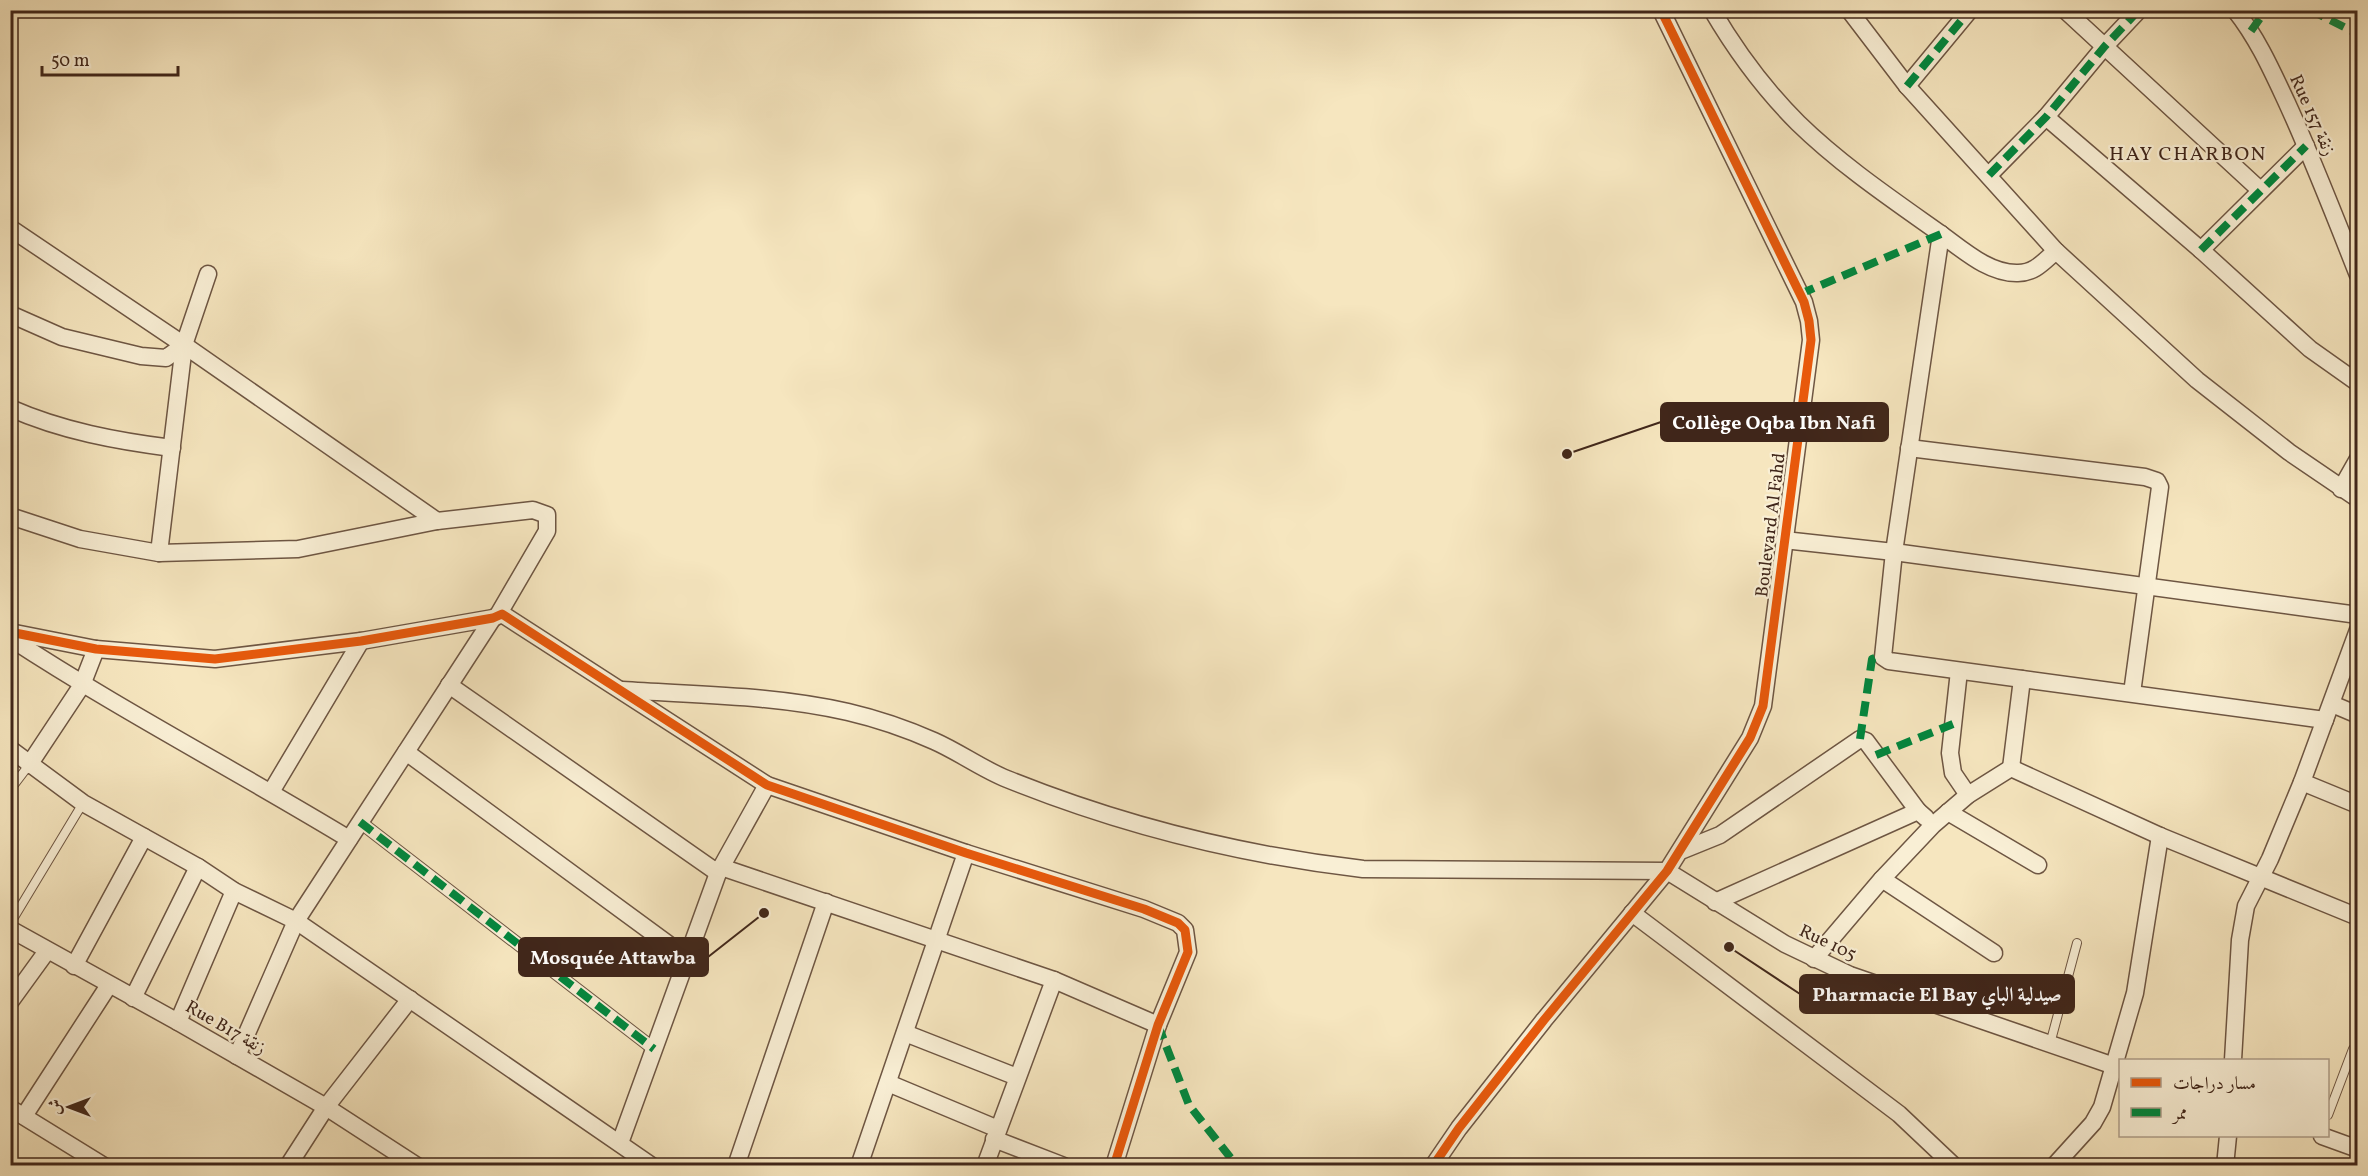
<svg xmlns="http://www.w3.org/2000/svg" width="2368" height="1176" font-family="Vollkorn,Amiri,serif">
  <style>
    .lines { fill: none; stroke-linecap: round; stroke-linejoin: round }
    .service-casing { stroke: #6e5643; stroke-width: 10 }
    .pedestrian-casing { stroke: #6e5643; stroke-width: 14 }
    .minor-casing { stroke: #6e5643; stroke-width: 19 }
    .service { stroke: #f9efd5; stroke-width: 8 }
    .pedestrian { stroke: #f9efd5; stroke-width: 12 }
    .minor { stroke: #f9efd5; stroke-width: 16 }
    .quiet { stroke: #00873e; stroke-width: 8; stroke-dasharray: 15 8; stroke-linecap: butt }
    .cycleway-casing { stroke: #f9efd5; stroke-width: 13 }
    .cycleway { stroke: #e8590c; stroke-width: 9 }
    .labels { text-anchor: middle; stroke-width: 4.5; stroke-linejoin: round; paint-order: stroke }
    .street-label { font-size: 18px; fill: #40261a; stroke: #f9efd5 }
    .neighbourhood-label { font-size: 20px; letter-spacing: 1.5px; fill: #40261a; stroke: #f9efd5 }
    .leader { fill: none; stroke: #40261a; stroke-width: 2 }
    .callout-dot { fill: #40261a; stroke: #f9efd5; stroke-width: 2 }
    .callout { fill: #40261a; stroke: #40261a; stroke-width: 2 }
    .callout-label { font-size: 20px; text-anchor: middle; font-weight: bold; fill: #fff }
  </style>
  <rect width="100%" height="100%" fill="#f6e6bf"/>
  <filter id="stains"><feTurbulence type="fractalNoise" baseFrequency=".00333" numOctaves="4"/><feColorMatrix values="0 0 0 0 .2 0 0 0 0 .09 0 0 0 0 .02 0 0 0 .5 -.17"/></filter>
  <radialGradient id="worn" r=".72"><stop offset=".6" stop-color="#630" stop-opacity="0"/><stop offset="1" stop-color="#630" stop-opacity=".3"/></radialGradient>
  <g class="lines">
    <!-- service casing -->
    <g class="service-casing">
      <g id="service">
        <path d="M10 790 29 765"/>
        <path d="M10 924 83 803"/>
        <path d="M2050 1044 2077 943"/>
        <path d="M2328 1115 2353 1049"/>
      </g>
    </g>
    <!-- pedestrian casing -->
    <g class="pedestrian-casing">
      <path id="pedestrian" d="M360 822 654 1049"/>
    </g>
    <!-- minor casing -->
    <g class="minor-casing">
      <g id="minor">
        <path d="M1712 10C1736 51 1764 89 1798 123 1840 164 1890 198 1938 232 1961 248 1988 274 2018 273 2035 273 2044 261 2056 251"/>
        <path d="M1849 10 1907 86 2056 251 2197 380 2289 452 2358 499"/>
        <path d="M2065 10 2260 190"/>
        <path d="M2235 10C2258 39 2272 71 2287 103 2313 160 2335 217 2358 275"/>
        <path d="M1907 86 1970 10"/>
        <path d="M2046 117 2201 250 2310 349 2358 383"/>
        <path d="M1989 175 2046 117 2105 46 2139 10"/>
        <path d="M10 228 184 345 437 521"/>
        <path d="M1941 234 1894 552 1883 657 1889 661 2325 720"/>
        <path d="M2201 250 2306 146"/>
        <path d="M10 314 62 337 141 356 166 358 184 345"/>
        <path d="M10 408C62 431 117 441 172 448"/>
        <path d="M1909 448 2145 477 2157 481 2160 487 2132 693"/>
        <path d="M2341 489 2358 459"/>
        <path d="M10 516 80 539 159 553 298 549 437 521 533 510 547 515V531L498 615"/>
        <path d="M1784 540 1894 552 2358 615"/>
        <path d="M159 553 184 345 208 274"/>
        <path d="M10 632 96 649 215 659 361 641 493 618 502 614 767 785 966 853 1144 909 1178 923 1185 930 1188 952 1158 1025 1114 1166"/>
        <path d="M10 638C120 710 237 771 349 839"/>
        <path d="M1959 671 1950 753 1953 773 1968 795"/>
        <path d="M449 685 718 873"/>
        <path d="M622 690C697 695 775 695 848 712 878 719 907 729 934 741 959 752 982 769 1007 779 1121 825 1241 855 1363 869L1667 871"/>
        <path d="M2332 704 2358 715"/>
        <path d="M10 749 83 803 198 867 234 891 296 921 652 1166"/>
        <path d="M406 752 687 958"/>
        <path d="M29 765 82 685 96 649"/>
        <path d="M2011 768 2160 836 2358 917"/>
        <path d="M2011 768 2022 679"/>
        <path d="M2302 782 2358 805"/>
        <path d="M271 792 361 641"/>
        <path d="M1948 812 2038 865"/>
        <path d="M1683 850 1720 835 1860 739 1866 741 1918 811"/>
        <path d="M721 867 1054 980 1158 1025"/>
        <path d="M1667 871 1785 944 1850 975 2120 1068"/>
        <path d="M1882 879 1994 953"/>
        <path d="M1715 902 1918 811 1926 818"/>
        <path d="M1632 913 1899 1114 1954 1166"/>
        <path d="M10 929 178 1022 326 1107 417 1166"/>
        <path d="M1814 959 1882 879 1933 825 1968 795 2011 768"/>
        <path d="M74 966 144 837"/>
        <path d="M133 998 198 867"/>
        <path d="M10 1002 47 951"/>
        <path d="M178 1022 234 891"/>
        <path d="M905 1033 1017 1077"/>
        <path d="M237 1056 296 921 493 618"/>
        <path d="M2233 1060 2240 940 2246 906 2270 859 2302 782 2358 630"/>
        <path d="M888 1083 998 1129"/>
        <path d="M10 1108 104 1166"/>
        <path d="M24 1116 109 985"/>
        <path d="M2322 1136 2358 1149"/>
        <path d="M994 1139 1064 1166"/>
        <path d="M620 1143 718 873 767 785"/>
        <path d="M288 1166 326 1107 410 999"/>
        <path d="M736 1166 826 902"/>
        <path d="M859 1166 966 853"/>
        <path d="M985 1166 1054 980"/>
        <path d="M1433 1166 1459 1128 1544 1020 1667 871 1750 738 1763 706 1811 340 1809 321 1804 302 1661 10"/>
        <path d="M2054 1166 2093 1123 2102 1107 2135 993 2160 836"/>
        <path d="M2225 1166 2228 1136"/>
      </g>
    </g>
    <!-- service -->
    <use href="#service" class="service"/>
    <!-- pedestrian -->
    <use href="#pedestrian" class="pedestrian"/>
    <!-- minor -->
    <use href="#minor" class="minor"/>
    <!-- quiet -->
    <g class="quiet">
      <path d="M2310 10 2358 34"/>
      <path d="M2251 31 2266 10"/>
      <path d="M1907 86 1970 10"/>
      <path d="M1989 175 2046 117 2105 46 2139 10"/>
      <path d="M2201 250 2306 146"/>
      <path d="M1800 294 1941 234"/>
      <path d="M1860 739 1872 659 1882 655"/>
      <path d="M1876 755 1953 724"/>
      <path d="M360 822 654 1049"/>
      <path d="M1158 1025 1189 1105 1237 1166"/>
    </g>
    <!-- cycleway casing -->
    <g class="cycleway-casing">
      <g id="cycleway">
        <path d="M10 632 96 649 215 659 361 641 493 618 502 614 767 785 966 853 1144 909 1178 923 1185 930 1188 952 1158 1025 1114 1166"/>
        <path d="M1433 1166 1459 1128 1544 1020 1667 871 1750 738 1763 706 1811 340 1809 321 1804 302 1661 10"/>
      </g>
    </g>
    <!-- cycleway -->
    <use href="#cycleway" class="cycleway"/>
  </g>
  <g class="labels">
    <!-- street labels -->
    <g class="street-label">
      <text transform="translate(2313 115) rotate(66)" y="6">Rue 157 زنقة</text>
      <text transform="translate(1770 525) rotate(-83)" y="6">Boulevard Al Fahd</text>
      <text transform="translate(1828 942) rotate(25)" y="6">Rue 105</text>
      <text transform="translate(226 1027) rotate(30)" y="6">Rue B17 زنقة</text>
    </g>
    <!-- neighbourhood labels -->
    <g class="neighbourhood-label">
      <text x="2188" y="160">HAY CHARBON</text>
    </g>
  </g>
  <!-- callouts -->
  <path class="leader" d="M1567 454L1661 422M764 913L708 957M1729 947L1800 994"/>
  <g class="callout-dot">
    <circle cx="1567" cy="454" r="6"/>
    <circle cx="764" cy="913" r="6"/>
    <circle cx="1729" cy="947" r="6"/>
  </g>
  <g class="callout">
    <rect x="1661" y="403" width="227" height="38" rx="6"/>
    <rect x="519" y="938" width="189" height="38" rx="6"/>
    <rect x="1800" y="975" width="274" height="38" rx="6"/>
  </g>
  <g class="callout-label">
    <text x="1774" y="429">Collège Oqba Ibn Nafi</text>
    <text x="613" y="964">Mosquée Attawba</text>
    <text x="1937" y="1001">Pharmacie El Bay صيدلية الباي</text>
  </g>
  <!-- margin -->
  <rect width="2368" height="1176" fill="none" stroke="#f6e6bf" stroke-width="36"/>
  <rect x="12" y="12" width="2344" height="1152" fill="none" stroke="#40261a" stroke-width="3"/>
  <rect x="18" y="18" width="2332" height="1140" fill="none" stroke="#40261a" stroke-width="1.5"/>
  <!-- legend -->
  <rect x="2119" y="1059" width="210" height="78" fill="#f9efd5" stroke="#af9f8a" stroke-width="1.5"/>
  <rect x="2131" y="1078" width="30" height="9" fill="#e8590c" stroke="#af9f8a" stroke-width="1.5"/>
  <text x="2173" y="1089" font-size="18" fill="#40261a">مسار دراجات</text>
  <rect x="2131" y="1108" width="30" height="9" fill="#00873e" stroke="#af9f8a" stroke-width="1.5"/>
  <text x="2173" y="1119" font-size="18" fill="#40261a">ممر</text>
  <!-- north arrow -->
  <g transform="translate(69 1107) rotate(270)" stroke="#f9efd5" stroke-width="4.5" paint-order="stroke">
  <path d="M0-4.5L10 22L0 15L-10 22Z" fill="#40261a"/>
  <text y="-9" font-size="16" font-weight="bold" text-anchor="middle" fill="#40261a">ش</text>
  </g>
  <!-- scale -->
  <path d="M42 66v9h136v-9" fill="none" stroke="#40261a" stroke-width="3"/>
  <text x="51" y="66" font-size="18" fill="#40261a" stroke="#f9efd5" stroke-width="4.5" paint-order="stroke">50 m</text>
  <rect width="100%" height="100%" filter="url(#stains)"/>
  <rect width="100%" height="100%" fill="url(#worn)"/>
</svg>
